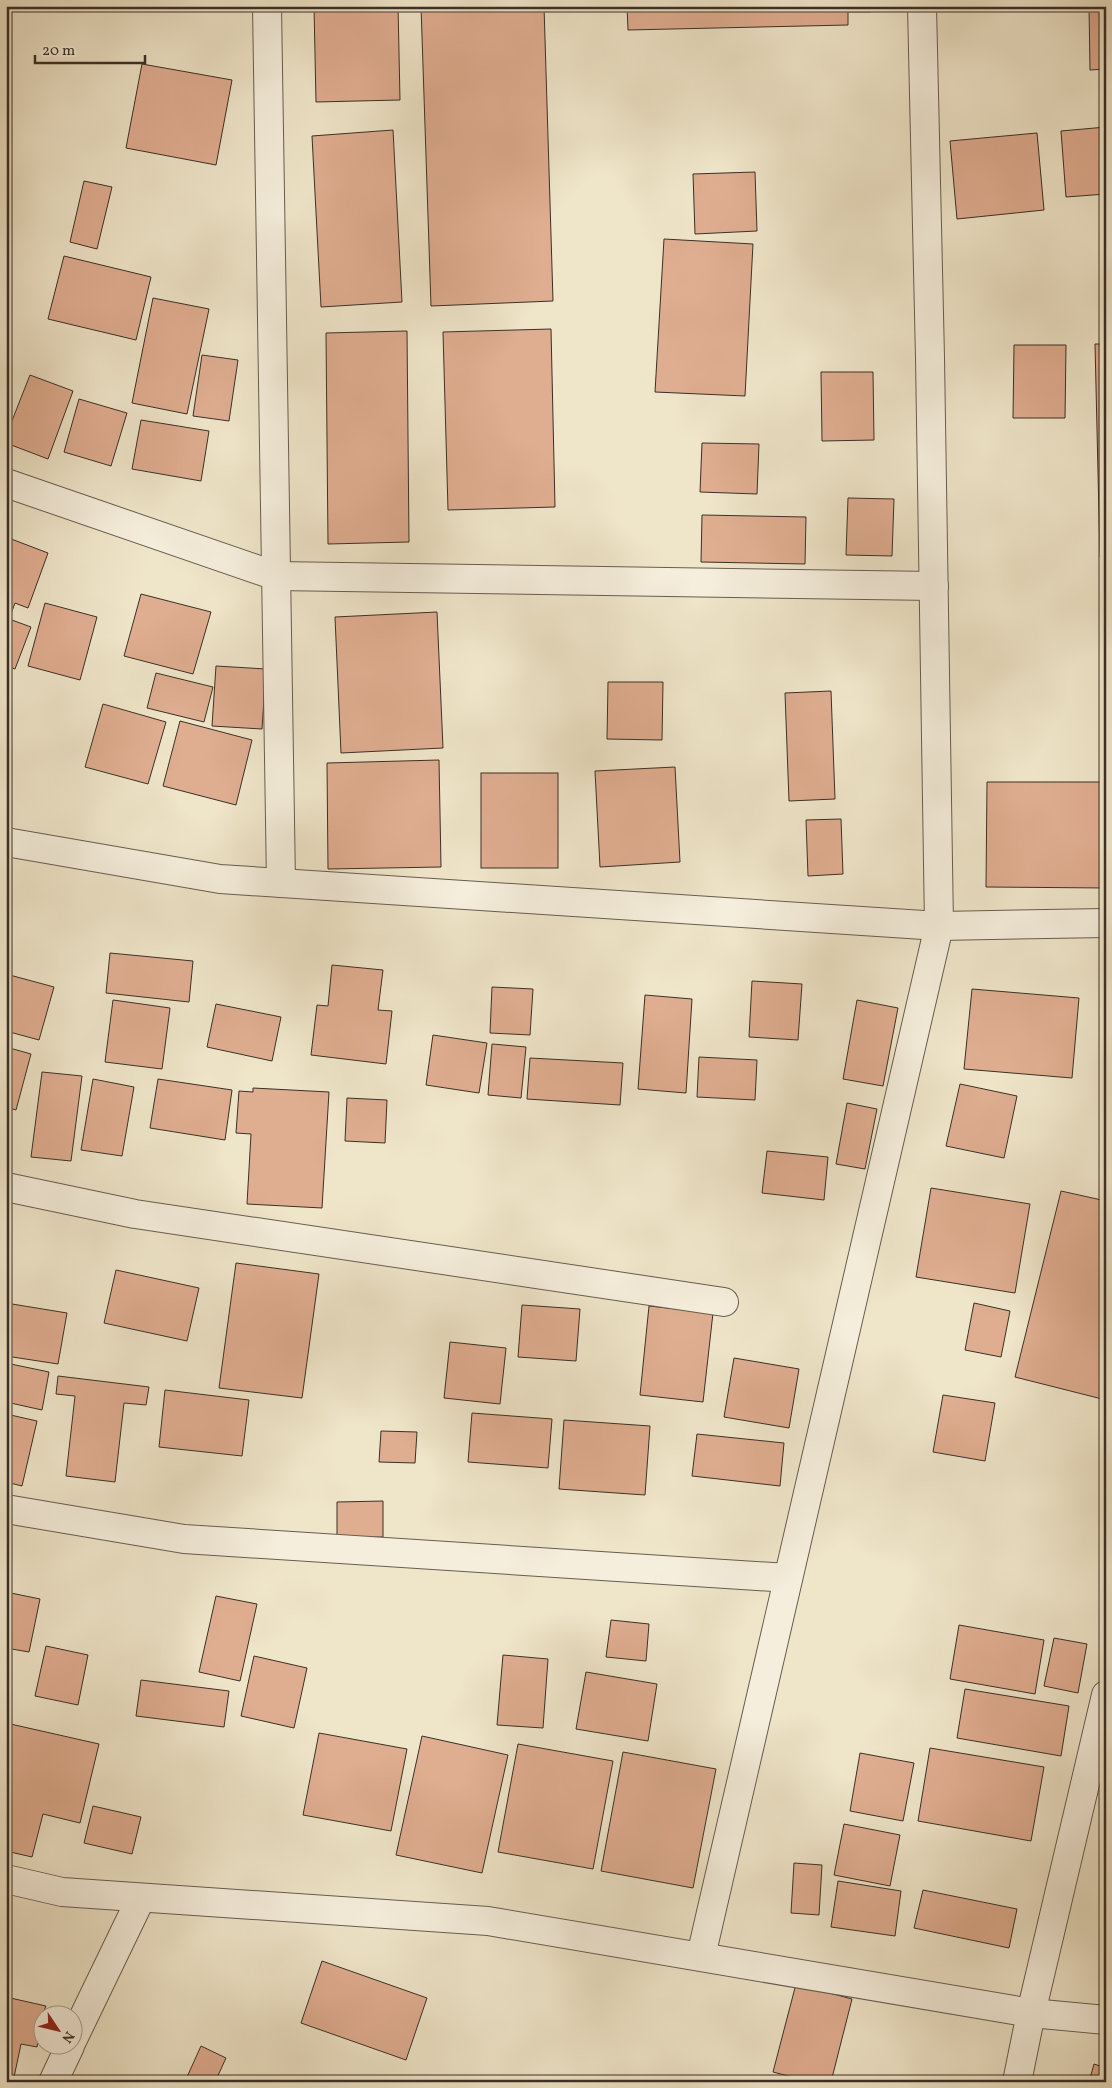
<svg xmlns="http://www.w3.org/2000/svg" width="1112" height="2088" font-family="Vollkorn,serif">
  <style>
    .building { fill: #dfad90; stroke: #3a3027 }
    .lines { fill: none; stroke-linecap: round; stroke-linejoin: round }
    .street-casing { stroke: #675d50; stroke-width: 30 }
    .street { stroke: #f5eedc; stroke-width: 28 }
  </style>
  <rect width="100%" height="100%" fill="#efe5c9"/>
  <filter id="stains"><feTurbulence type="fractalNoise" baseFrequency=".004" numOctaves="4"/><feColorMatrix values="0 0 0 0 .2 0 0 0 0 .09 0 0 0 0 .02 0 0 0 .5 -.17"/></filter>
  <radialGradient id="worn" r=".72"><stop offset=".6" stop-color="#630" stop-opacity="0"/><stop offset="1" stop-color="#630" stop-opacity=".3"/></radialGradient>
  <!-- building -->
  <g class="building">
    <path d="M314 6H398L400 100 316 102Z"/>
    <path d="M421 6H544L553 301 431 306Z"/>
    <path d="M627 6H871V12H848V25L628 30Z"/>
    <path d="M1089 6H1106V69L1090 70Z"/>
    <path d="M142 64 232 80 216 165 126 148Z"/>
    <path d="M1106 127V194L1066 197 1061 131Z"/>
    <path d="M393 130 402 302 321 307 312 136Z"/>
    <path d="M1037 133 1044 210 957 219 950 141Z"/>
    <path d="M755 172 757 231 695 234 693 174Z"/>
    <path d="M84 181 112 187 97 249 70 242Z"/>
    <path d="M664 239 753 244 745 396 655 392Z"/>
    <path d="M64 256 151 277 136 340 48 319Z"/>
    <path d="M153 298 209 309 187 414 132 403Z"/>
    <path d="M551 329 555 507 448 510 443 332Z"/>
    <path d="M407 331 409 542 328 544 326 333Z"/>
    <path d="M1095 344H1106V557H1100Z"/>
    <path d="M1014 345H1066L1065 418H1013Z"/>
    <path d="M202 355 238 360 229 421 193 416Z"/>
    <path d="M821 372H873L874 440 822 441Z"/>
    <path d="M30 375 73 391 48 459 6 443V436Z"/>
    <path d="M79 399 127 413 111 466 64 452Z"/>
    <path d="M141 420 209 431 201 481 132 469Z"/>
    <path d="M702 443 759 444 757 494 700 492Z"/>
    <path d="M848 498 894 499 892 556 846 555Z"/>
    <path d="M702 515 806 517 805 564 701 562Z"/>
    <path d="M6 537 48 553 28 608 15 603 9 619 31 627 15 669 6 666Z"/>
    <path d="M141 594 211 612 193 674 124 656Z"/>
    <path d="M45 603 97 617 80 680 28 666Z"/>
    <path d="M437 612 443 748 341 753 335 617Z"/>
    <path d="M216 666 266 669 262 729 212 726Z"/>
    <path d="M156 673 213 687 204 722 147 708Z"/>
    <path d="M608 682H663L662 740 607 739Z"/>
    <path d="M831 691 835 799 789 801 785 693Z"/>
    <path d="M103 704 166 722 148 784 85 767Z"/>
    <path d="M180 721 252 740 236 805 163 786Z"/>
    <path d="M439 760 441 867 328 869 327 763Z"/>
    <path d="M675 767 680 862 600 867 595 771Z"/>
    <rect x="481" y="773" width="77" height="95"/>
    <path d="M987 782H1106V888L986 887Z"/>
    <path d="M841 819 843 874 808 876 806 820Z"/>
    <path d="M110 953 193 961 189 1002 106 993Z"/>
    <path d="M332 965 383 970 378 1010 392 1011 386 1064 311 1055 317 1005 328 1006Z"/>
    <path d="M6 974 54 987 39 1040 6 1031Z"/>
    <path d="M752 981 802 984 798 1040 749 1037Z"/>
    <path d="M492 987 533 989 530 1035 490 1033Z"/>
    <path d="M972 989 1079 998 1072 1078 964 1069Z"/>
    <path d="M645 995 692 999 686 1093 638 1089Z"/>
    <path d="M113 1000 170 1008 162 1069 105 1062Z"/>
    <path d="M857 1000 898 1008 883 1086 843 1079Z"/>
    <path d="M216 1004 281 1017 272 1061 207 1047Z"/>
    <path d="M433 1035 487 1043 479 1093 426 1085Z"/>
    <path d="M492 1044 526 1047 521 1098 488 1095Z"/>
    <path d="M6 1047 31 1054 16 1110 6 1107Z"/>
    <path d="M699 1057 757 1060 755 1100 697 1097Z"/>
    <path d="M530 1058 623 1063 620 1105 527 1099Z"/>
    <path d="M42 1072 82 1076 71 1161 31 1157Z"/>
    <path d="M93 1079 134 1087 122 1156 81 1150Z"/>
    <path d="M158 1079 232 1090 225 1140 150 1128Z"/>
    <path d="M960 1084 1017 1096 1004 1158 946 1146Z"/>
    <path d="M253 1088 329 1092 322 1208 247 1204 251 1134 236 1133 239 1091 253 1092Z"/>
    <path d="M347 1098 387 1100 385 1143 345 1141Z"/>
    <path d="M847 1103 877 1109 865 1169 836 1164Z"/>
    <path d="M767 1151 828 1157 824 1200 762 1193Z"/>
    <path d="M931 1188 1030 1204 1015 1293 916 1277Z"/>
    <path d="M1061 1191 1106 1201V1400L1015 1377Z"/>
    <path d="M236 1263 319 1274 302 1398 219 1388Z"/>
    <path d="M116 1270 199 1288 187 1341 104 1323Z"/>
    <path d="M6 1303 67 1313 58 1364 6 1356Z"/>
    <path d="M974 1303 1010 1311 1001 1357 965 1350Z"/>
    <path d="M522 1305 580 1309 576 1361 518 1357Z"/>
    <path d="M649 1306 713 1313 703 1402 640 1395Z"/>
    <path d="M450 1342 506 1348 500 1404 444 1398Z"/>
    <path d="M734 1358 799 1369 789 1428 724 1417Z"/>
    <path d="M6 1363 49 1372 42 1410 6 1402Z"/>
    <path d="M58 1376 149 1387 146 1405 124 1403 115 1482 66 1476 75 1396 56 1394Z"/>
    <path d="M165 1390 249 1400 242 1456 159 1447Z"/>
    <path d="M943 1395 995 1403 985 1461 933 1452Z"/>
    <path d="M472 1413 552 1419 548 1468 468 1462Z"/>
    <path d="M6 1414 37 1421 22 1486 6 1482Z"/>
    <path d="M564 1420 650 1426 645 1495 559 1489Z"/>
    <path d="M381 1431 417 1432 415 1463 379 1462Z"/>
    <path d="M697 1434 784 1443 780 1486 692 1476Z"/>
    <path d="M383 1501V1537L337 1538V1502Z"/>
    <path d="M6 1592 40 1599 29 1652 6 1648Z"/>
    <path d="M216 1596 257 1604 240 1681 199 1672Z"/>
    <path d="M611 1620 649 1624 646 1661 606 1657Z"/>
    <path d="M959 1625 1044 1640 1035 1694 950 1679Z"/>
    <path d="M1054 1638 1087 1644 1078 1693 1044 1686Z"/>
    <path d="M46 1646 88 1655 78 1705 35 1696Z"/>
    <path d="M503 1655 548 1659 543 1728 497 1725Z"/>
    <path d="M254 1656 307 1668 294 1728 241 1716Z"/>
    <path d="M586 1672 657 1684 648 1741 576 1729Z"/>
    <path d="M141 1680 229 1691 224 1727 136 1716Z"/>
    <path d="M965 1689 1069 1706 1061 1756 957 1738Z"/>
    <path d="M6 1723 99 1744 80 1823 43 1814 32 1857 6 1851Z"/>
    <path d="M319 1733 407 1749 391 1831 303 1815Z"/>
    <path d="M422 1736 508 1755 482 1873 396 1855Z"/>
    <path d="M518 1744 613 1761 593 1869 498 1852Z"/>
    <path d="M930 1748 1044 1767 1031 1841 918 1821Z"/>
    <path d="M623 1752 716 1769 693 1888 601 1871Z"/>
    <path d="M860 1753 914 1763 903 1821 850 1811Z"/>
    <path d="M93 1806 141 1817 132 1854 84 1843Z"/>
    <path d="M844 1824 900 1835 890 1886 834 1875Z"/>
    <path d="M794 1863 822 1865 819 1915 791 1913Z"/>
    <path d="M838 1881 901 1891 895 1936 831 1927Z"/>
    <path d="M923 1890 1017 1909 1009 1948 914 1928Z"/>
    <path d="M322 1961 427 1998 406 2060 301 2023Z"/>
    <path d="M796 1984 852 1999 831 2082H811L773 2072Z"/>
    <path d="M6 1997 46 2006 42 2016 37 2047 21 2044 13 2082H6Z"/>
    <path d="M201 2046 226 2058 215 2082H197L187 2077Z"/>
    <path d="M1094 2064 1106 2068V2082H1089Z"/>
  </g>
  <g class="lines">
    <!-- street casing -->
    <g class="street-casing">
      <g id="street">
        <path d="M267 6 281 883"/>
        <path d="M6 483 276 576 934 586"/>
        <path d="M6 842 220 879 939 926 1106 923"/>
        <path d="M6 1187 135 1214 724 1302"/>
        <path d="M6 1509 184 1539 788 1578"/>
        <path d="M6 1879 62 1892 488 1921 1031 2013 1106 2020"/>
        <path d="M701 1956 939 926 930 358 922 6"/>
        <path d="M72 2041 141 1898"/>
        <path d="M53 2082 70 2046"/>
        <path d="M1017 2082 1031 2013 1106 1695"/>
      </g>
    </g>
    <!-- street -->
    <use href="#street" class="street"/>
  </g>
  <!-- margin -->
  <rect width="1112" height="2088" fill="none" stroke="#efe5c9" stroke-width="25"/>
  <rect x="8" y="8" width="1097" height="2073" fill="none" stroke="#3a3027" stroke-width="2.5"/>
  <rect x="12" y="12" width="1087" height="2063" fill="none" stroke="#3a3027"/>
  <!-- north arrow -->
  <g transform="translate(58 2030) rotate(125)"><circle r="24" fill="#f5eedc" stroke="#aaa294"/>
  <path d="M0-4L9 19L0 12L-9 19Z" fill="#8f2418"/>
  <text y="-8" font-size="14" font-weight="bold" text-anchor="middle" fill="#3a3027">N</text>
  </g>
  <!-- scale -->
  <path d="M35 55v8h110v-8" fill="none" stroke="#3a3027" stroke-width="2.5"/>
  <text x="42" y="55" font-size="15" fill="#3a3027" stroke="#f5eedc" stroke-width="4" paint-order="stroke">20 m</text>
  <rect width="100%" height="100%" filter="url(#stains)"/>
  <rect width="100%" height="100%" fill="url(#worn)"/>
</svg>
